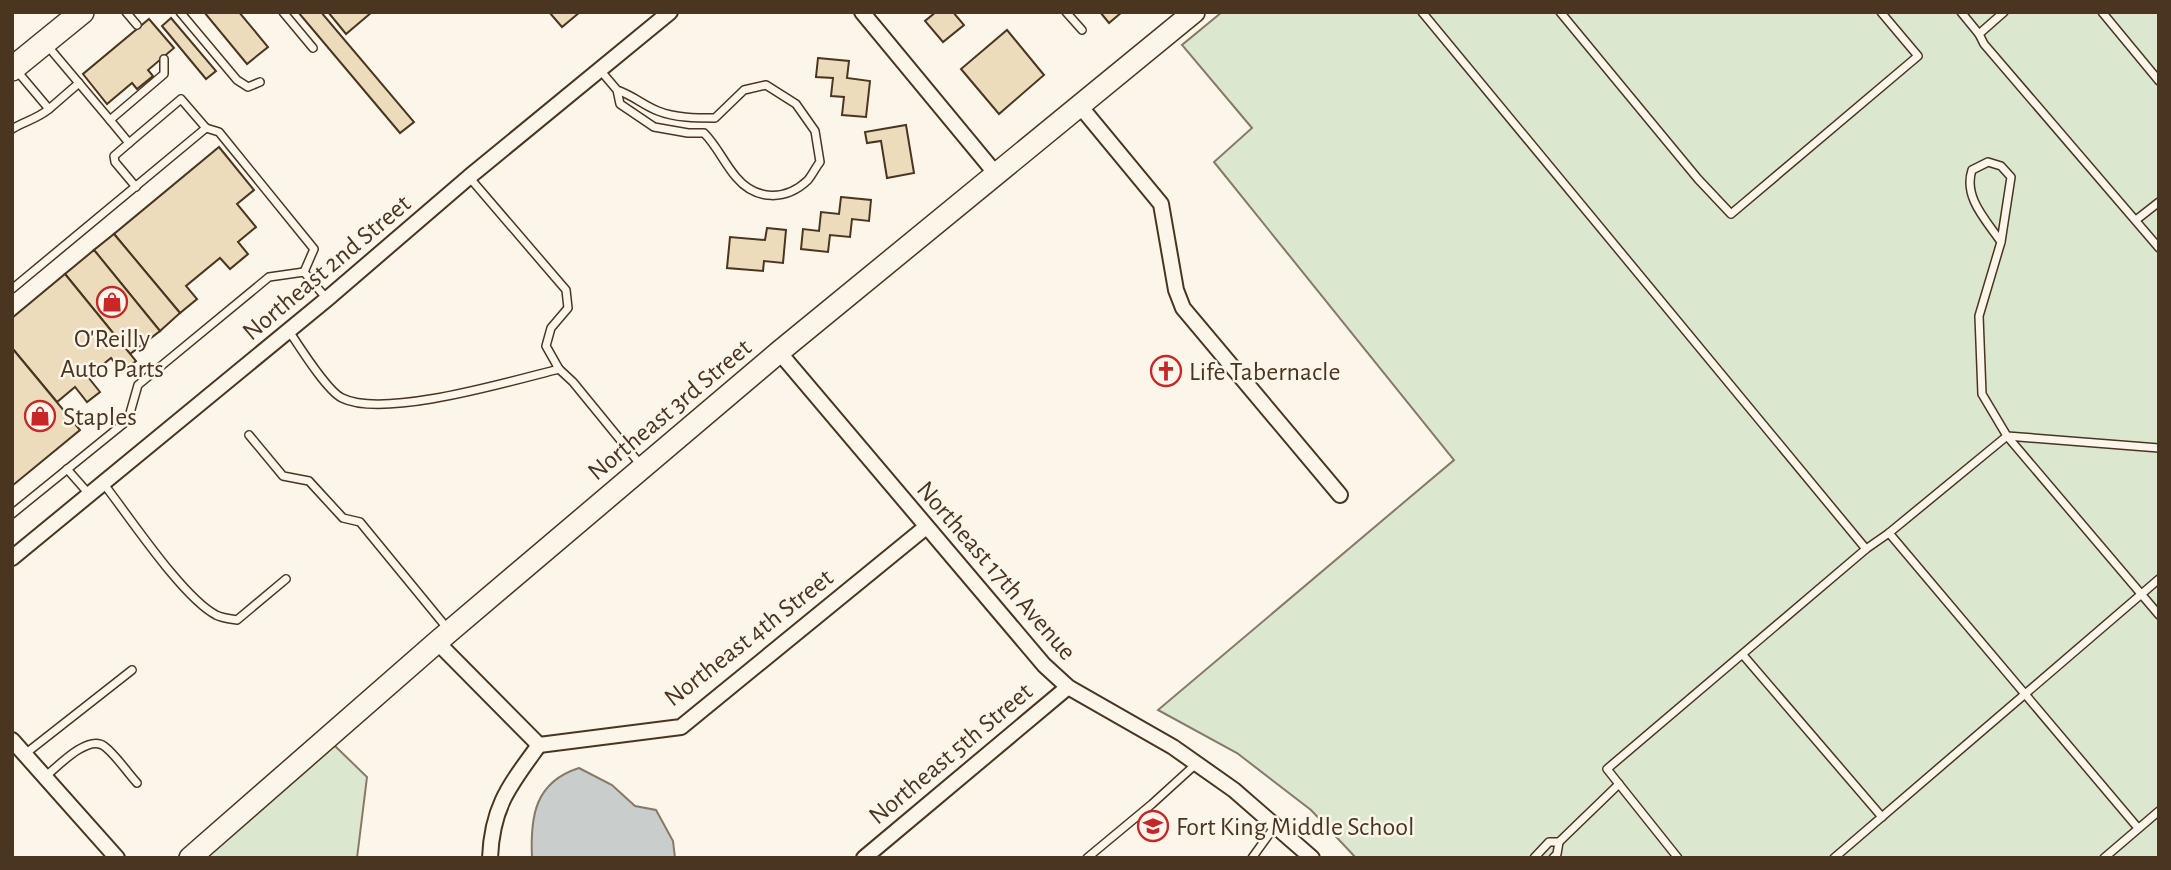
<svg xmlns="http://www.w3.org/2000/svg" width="2171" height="870" font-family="'Alegreya Sans',sans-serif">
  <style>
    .green { fill: #dce7d0; stroke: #887966; stroke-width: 2 }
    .water { fill: #c9cecd; stroke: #887966; stroke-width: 2 }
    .building { fill: #ecdcbc; stroke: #4a3520; stroke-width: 2 }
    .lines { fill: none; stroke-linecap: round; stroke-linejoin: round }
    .lane-casing { stroke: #4a3520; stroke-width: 10 }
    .street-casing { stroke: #4a3520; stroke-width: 18 }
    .secondary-casing { stroke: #4a3520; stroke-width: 24 }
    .primary-casing { stroke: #4a3520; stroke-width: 26 }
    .lane { stroke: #fbf6e9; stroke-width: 7 }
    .street { stroke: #fbf6e9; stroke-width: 14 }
    .secondary { stroke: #fbf6e9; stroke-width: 21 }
    .primary { stroke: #fbf6e9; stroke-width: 23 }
    .labels { text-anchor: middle; stroke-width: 5; stroke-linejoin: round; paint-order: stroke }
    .street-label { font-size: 26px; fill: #4a3520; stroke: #fbf6e9 }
    .poi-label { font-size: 26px; fill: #4a3520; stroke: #fbf6e9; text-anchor: start }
  </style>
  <rect width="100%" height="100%" fill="#fbf6e9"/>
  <!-- green -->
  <g class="green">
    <path d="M1222 12H2159V858H1356L1311 810 1237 753 1158 710 1454 460 1214 162 1252 128 1182 45Z"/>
    <path d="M334 745 367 777 357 858H204Z"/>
  </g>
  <!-- water -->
  <path class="water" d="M579 768 612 785 635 806 656 810 673 841 675 858H532C530 816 535 782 579 768Z"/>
  <!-- building -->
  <g class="building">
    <path d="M204 12H239L268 47 247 64Z"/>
    <path d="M298 12H321L414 122 400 133Z"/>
    <path d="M328 12H372L346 34Z"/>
    <path d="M549 12H580L562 27Z"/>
    <path d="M936 12H953L964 25 943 42 925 21Z"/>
    <path d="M1100 12H1122L1109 23Z"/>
    <path d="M171 18 216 71 206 79 162 26Z"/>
    <path d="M149 19 174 48 148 70 153 76 137 89 132 83 107 104 83 74Z"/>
    <path d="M1007 30 1044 75 999 114 961 69Z"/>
    <path d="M818 58 849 61 847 78 870 81 866 117 842 115 844 97 831 96 833 78 816 77Z"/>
    <path d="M906 125 914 173 887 178 881 141 867 143 865 132Z"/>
    <path d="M219 147 254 190 237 204 256 227 238 242 248 254 230 269 220 258 186 286 197 299 180 313 114 234Z"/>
    <path d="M841 197 871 200 869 221 852 219 850 237 830 235 828 252 801 249 803 229 819 231 821 212 839 214Z"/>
    <path d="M767 228 786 230 783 263 764 261 763 271 727 268 730 237 765 240Z"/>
    <path d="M114 234 180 313 160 331 94 250Z"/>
    <path d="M94 250 160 331 130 354 65 274Z"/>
    <path d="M65 274 136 361 122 372 111 358 88 377 100 392 87 402 75 387 57 402 12 348V318Z"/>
    <path d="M12 348 80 430 12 486Z"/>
  </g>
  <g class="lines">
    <!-- lane casing -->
    <g class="lane-casing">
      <g id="lane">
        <path d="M126 12 137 25"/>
        <path d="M180 12 237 80 248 87 260 82"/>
        <path d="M283 12 313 48"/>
        <path d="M1066 12 1082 30"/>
        <path d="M1422 12 1866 549"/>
        <path d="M1560 12 1698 179 1731 214 1918 56 1881 12"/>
        <path d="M1961 12 1979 34"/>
        <path d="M2004 12 1979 34 1984 44 2159 248"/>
        <path d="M2102 12 2159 81"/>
        <path d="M46 44 110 120 164 74V59"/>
        <path d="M600 70 617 90 620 104 654 127 688 133H704C717 146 724 163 736 177 756 201 786 201 808 180 812 175 816 167 820 162L815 131 796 104 766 85 744 90 715 118C697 118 675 118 658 111 643 105 634 96 617 90"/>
        <path d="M17 71 49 109 79 83"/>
        <path d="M206 128 219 132 314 249 304 272"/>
        <path d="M12 129C25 121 37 119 49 109"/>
        <path d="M129 143 114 156 115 162 136 187"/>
        <path d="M469 177 566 290 568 308 551 328 546 346 559 369"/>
        <path d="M2136 220 2159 202"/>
        <path d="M2001 242C1986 220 1963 197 1972 170L1988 162 2001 166 2011 177 2001 242 1979 316 1982 394 2007 436 2159 615"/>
        <path d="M12 289 206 128 181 99 129 143 110 120"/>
        <path d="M289 331C299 346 327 391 342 398 384 419 511 381 559 369L573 382 640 464"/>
        <path d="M249 435 283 476 309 481 343 518 360 522 447 628"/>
        <path d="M67 469 89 494"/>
        <path d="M103 483C129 516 182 597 216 615 222 618 230 619 237 620L286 579"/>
        <path d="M12 514 128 420 138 385 269 277 304 272 327 299"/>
        <path d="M1889 533 2138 828"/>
        <path d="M1743 655 1882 817"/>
        <path d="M25 754 132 670"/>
        <path d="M45 777C57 767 88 734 104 746 116 755 126 771 137 783"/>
        <path d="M1559 842 1619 784"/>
        <path d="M1087 858 1152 804 1196 764"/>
        <path d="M1252 858 1275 826"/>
        <path d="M1534 858 1549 842H1559L1557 854 1553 858"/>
        <path d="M1678 858 1607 769 1866 549 1889 533 2007 436 2159 448"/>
        <path d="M1834 858 2159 579"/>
        <path d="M2104 858 2159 811"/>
      </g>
    </g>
    <!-- street casing -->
    <g class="street-casing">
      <g id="street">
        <path d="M862 12 996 174"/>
        <path d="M1080 106 1161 204 1176 290 1183 308 1340 495"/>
        <path d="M779 352 1044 665 1068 687 1173 747 1234 790 1312 858"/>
        <path d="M12 558 327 299 469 177 670 12"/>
        <path d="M437 642 539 745"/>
        <path d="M12 740 117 858"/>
        <path d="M539 745 681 727 926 527"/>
        <path d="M490 858C492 806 510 785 539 745"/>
        <path d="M864 858 1068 687"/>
      </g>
    </g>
    <!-- secondary casing -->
    <g class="secondary-casing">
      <path id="secondary" d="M190 858 437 642 779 352 1194 12"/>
    </g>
    <!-- primary casing -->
    <g class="primary-casing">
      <path id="primary" d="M12 69 82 12"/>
    </g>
    <!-- lane -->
    <use href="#lane" class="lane"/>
    <!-- street -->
    <use href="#street" class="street"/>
    <!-- secondary -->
    <use href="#secondary" class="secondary"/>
    <!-- primary -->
    <use href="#primary" class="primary"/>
  </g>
  <!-- icons -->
  <defs>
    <g id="shop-ring" transform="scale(1.575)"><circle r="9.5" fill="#fbf6e9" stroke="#c62828" stroke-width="1.5"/><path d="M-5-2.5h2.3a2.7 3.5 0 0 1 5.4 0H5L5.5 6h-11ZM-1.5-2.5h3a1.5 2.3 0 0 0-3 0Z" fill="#c62828"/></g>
    <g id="church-ring" transform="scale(1.575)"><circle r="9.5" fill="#fbf6e9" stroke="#c62828" stroke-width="1.5"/><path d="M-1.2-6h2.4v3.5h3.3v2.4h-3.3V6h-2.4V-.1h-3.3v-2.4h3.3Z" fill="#c62828"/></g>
    <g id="school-ring" transform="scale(1.575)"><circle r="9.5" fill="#fbf6e9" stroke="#c62828" stroke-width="1.5"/><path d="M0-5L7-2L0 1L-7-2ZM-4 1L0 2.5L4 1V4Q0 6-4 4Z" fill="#c62828"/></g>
  </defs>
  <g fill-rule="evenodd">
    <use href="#shop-ring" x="112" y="302"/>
    <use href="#church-ring" x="1166" y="371"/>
    <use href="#shop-ring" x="40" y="416"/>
    <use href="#school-ring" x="1153" y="826"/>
  </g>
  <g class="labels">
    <!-- street labels -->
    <g class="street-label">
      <text transform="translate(326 267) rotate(-40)" y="9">Northeast 2nd Street</text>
      <text transform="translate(669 409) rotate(-40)" y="9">Northeast 3rd Street</text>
      <text transform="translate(997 570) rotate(49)" y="9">Northeast 17th Avenue</text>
      <text transform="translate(748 637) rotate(-38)" y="9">Northeast 4th Street</text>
      <text transform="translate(950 753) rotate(-40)" y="9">Northeast 5th Street</text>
    </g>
    <!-- poi labels -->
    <g class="poi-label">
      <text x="112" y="347" text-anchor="middle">O'Reilly<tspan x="112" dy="30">Auto Parts</tspan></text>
      <text x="1189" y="380">Life Tabernacle</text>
      <text x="63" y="425">Staples</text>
      <text x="1176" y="835">Fort King Middle School</text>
    </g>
  </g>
  <!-- border -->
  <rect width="2171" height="870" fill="none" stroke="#4a3520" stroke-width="28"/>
</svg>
